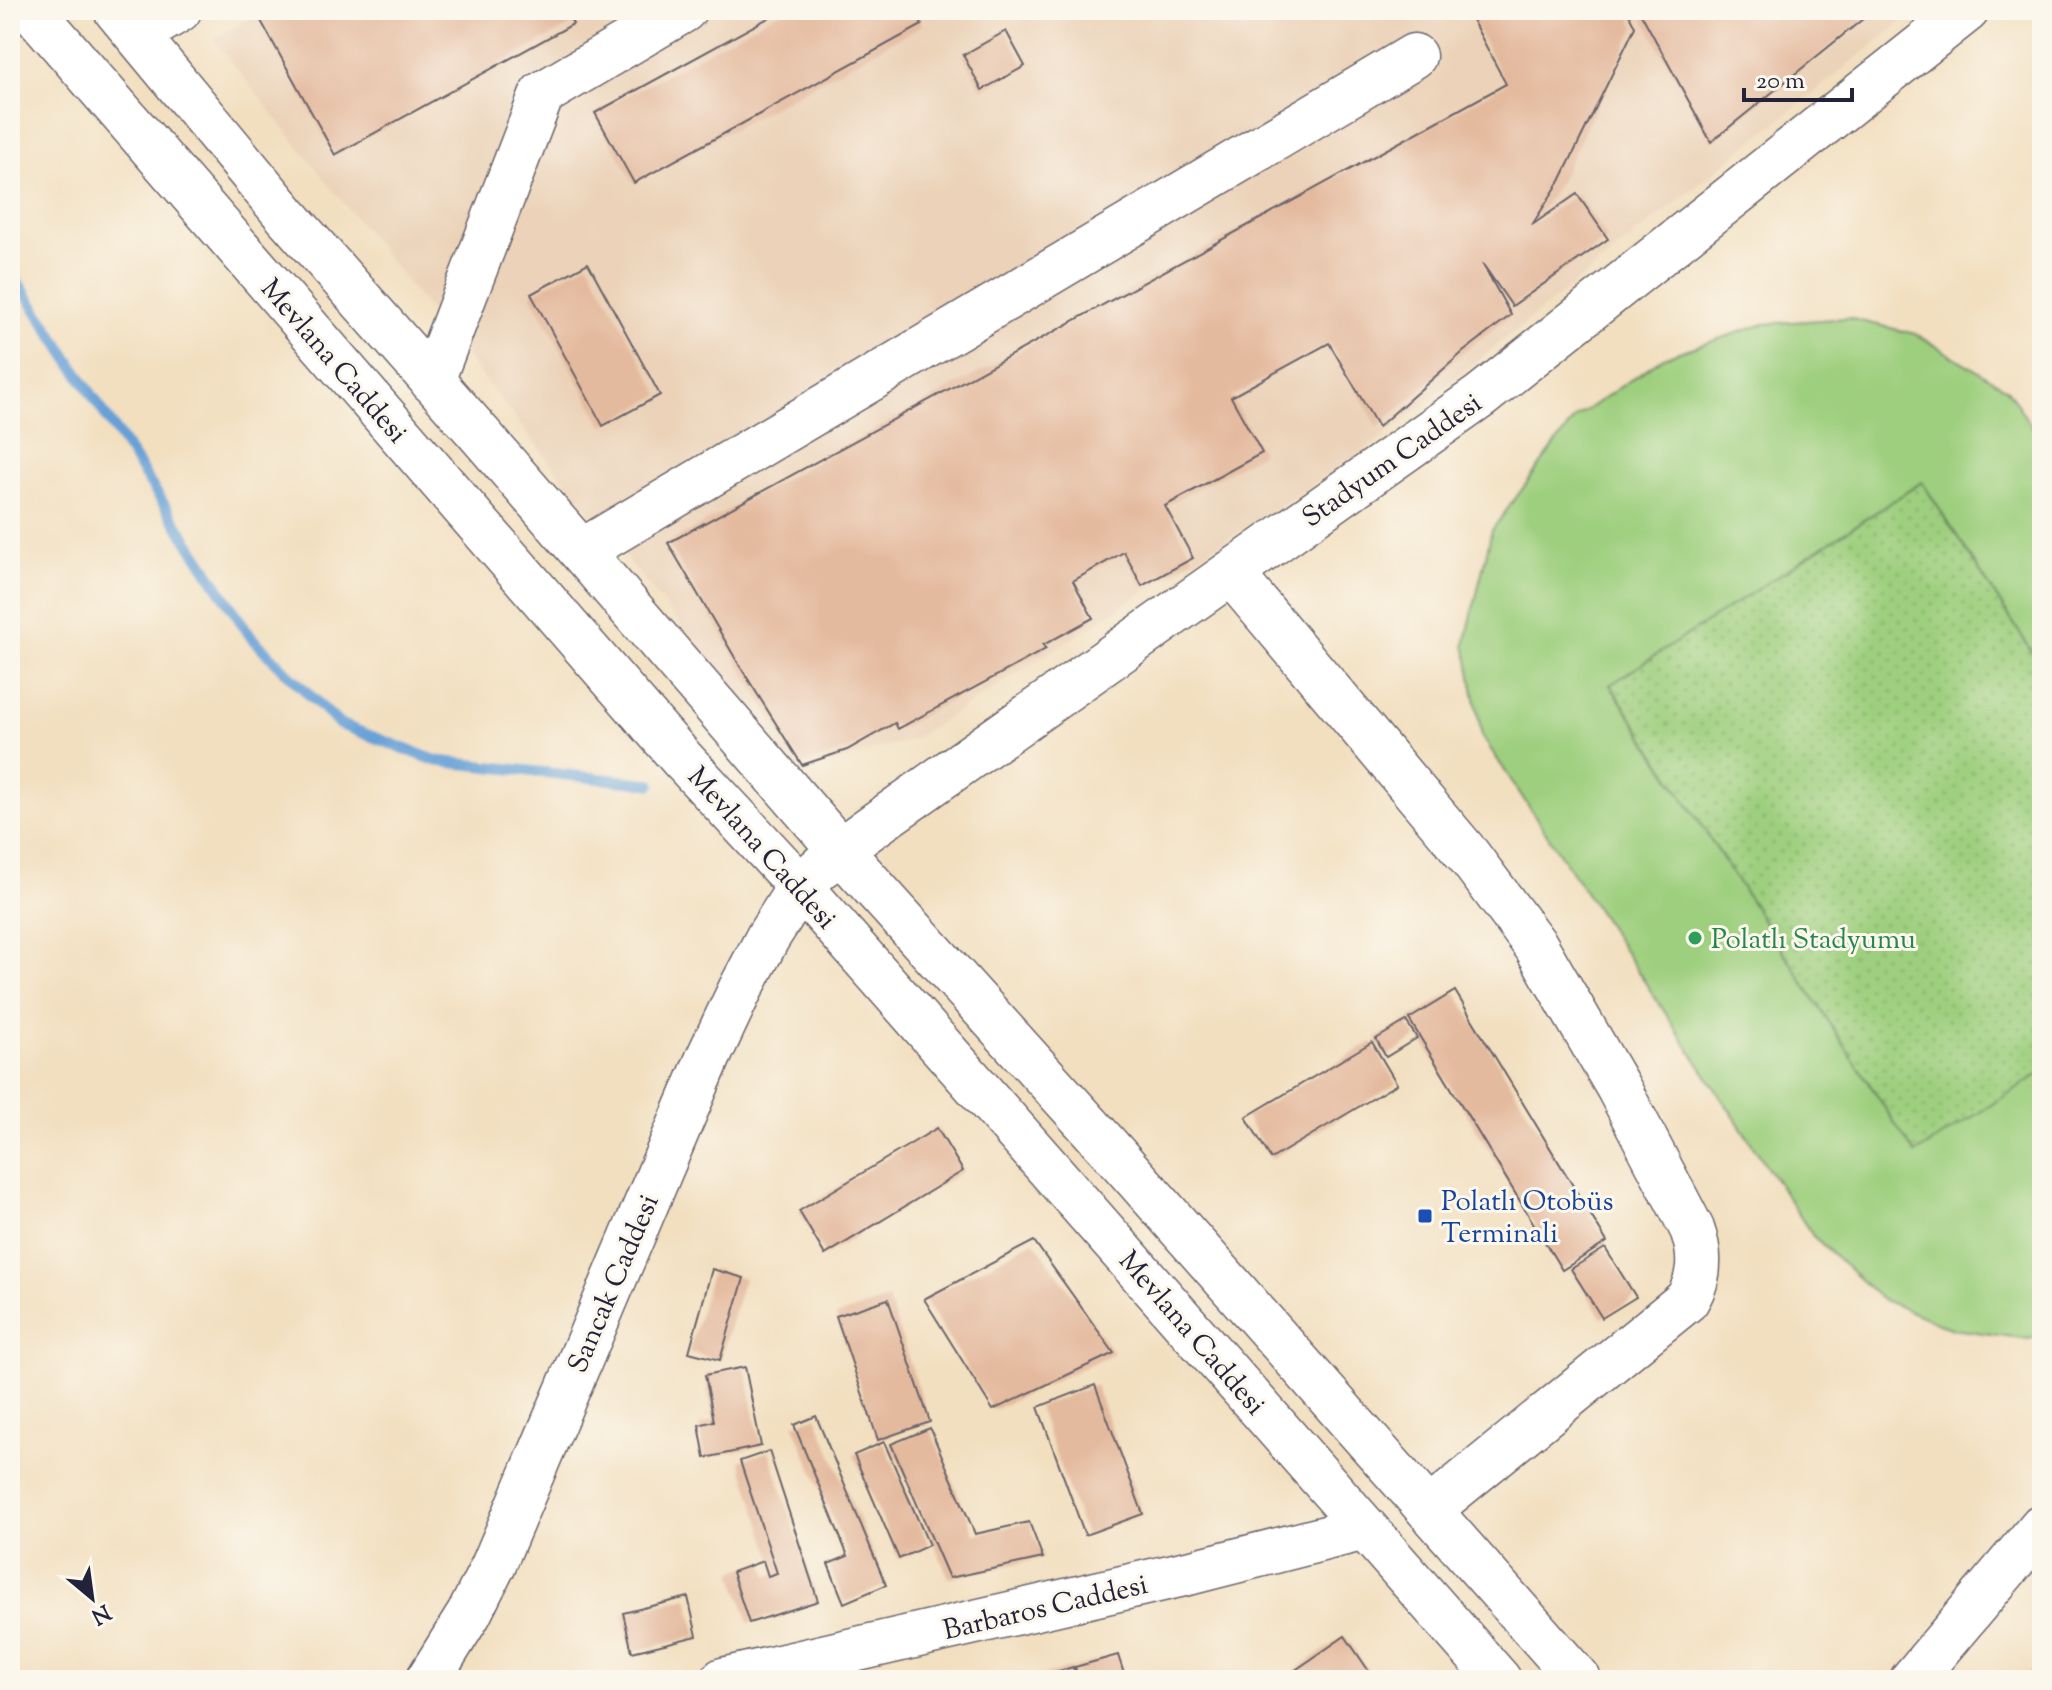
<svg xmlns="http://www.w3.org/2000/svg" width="2052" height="1690" font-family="'Sorts Mill Goudy',serif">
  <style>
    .built { fill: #ebd2b8 }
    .grass { fill: url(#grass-dots); stroke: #60785c; stroke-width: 2 }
    .green { fill: #9ecf7e; stroke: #60785c; stroke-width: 2 }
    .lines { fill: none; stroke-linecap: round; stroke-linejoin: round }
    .stream { stroke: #68a0d6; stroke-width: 11 }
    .building { fill: #e4ba9e }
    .minor-casing { stroke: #6b646a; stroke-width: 47 }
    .major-casing { stroke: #6b646a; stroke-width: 47 }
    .minor { stroke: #fff; stroke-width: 44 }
    .major { stroke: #fff; stroke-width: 44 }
    .leisure-dot { fill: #2e9e5b; stroke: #fbf7ec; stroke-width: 3 }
    .transit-dot { fill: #1a4fb4; stroke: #fbf7ec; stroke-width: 3 }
    .labels { text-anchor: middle; stroke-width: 6; stroke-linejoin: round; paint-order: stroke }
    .street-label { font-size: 28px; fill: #22223b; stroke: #fbf7ec }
    .leisure-label { font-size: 28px; fill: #27864d; stroke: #fbf7ec; text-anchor: start }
    .transit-label { font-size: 28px; fill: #164399; stroke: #fbf7ec; text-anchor: start }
  </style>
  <defs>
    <pattern id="grass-dots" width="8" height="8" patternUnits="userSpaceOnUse" patternTransform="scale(2)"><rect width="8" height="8" fill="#9ecf7e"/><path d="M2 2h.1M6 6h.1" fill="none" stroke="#88b16e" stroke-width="1.8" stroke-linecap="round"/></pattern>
  </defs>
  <rect width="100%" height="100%" fill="#fbf7ec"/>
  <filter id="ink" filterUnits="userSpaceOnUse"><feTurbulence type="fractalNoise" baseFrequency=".0125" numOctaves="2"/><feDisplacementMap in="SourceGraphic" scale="16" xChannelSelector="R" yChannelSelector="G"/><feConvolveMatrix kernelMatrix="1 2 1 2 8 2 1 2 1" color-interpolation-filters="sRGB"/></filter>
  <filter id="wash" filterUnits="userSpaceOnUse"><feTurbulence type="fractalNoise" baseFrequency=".006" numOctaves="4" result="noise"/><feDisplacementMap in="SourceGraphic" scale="32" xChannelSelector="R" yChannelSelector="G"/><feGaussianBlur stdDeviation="1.8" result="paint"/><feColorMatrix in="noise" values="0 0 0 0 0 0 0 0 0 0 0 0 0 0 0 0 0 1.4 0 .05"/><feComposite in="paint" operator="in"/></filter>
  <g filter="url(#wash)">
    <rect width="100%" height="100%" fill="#f2dfc0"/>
    <!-- built -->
    <path class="built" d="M264 10H1917L1361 454 915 738 821 766 793 767 213 39Z"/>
    <!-- grass -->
    <path class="grass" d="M1922 482 2042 667V1072L1915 1155 1610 684Z"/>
    <!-- green -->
    <path class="green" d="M1848 318 1916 334 2007 389 2042 442V667L1922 482 1610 685 1915 1154 2042 1072V1335L2029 1339 1953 1329 1881 1299 1813 1236 1482 736 1465 644 1492 530 1575 418 1664 357 1764 324Z"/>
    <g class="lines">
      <!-- stream -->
      <path class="stream" d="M18 282 251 637 339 724 437 761 651 784"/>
    </g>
    <g id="blocks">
      <!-- building -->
      <g class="building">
        <path d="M255 10H566L573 24 335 155Z"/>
        <path d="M783 10H914L922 25 634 183 595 113Z"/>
        <path d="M1467 10H1627L1635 27 1560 181 1532 225 1577 194 1608 239 1512 306 1482 263 1511 315 1463 352 1378 427 1329 343 1231 397 1262 453 1165 506 1193 558 1142 586 1124 552 1073 581 1093 618 1043 645 1046 649 898 729 895 723 847 750 802 765 741 668 668 543 1506 84Z"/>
        <path d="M1639 10H1874L1711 142Z"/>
        <path d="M1006 31 1025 66 982 90 963 55Z"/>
        <path d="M588 263 660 395 603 426 531 294Z"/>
        <path d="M1455 991 1607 1242 1562 1270 1409 1019Z"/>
        <path d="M1406 1021 1417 1038 1386 1057 1376 1039Z"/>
        <path d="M1372 1042 1397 1084 1271 1159 1246 1117Z"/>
        <path d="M937 1128 963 1171 825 1255 799 1211Z"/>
        <path d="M1034 1241 1114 1353 993 1410 924 1299Z"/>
        <path d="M1605 1248 1636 1297 1602 1318 1571 1269Z"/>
        <path d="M712 1269 744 1278 720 1360 689 1352Z"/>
        <path d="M888 1299 930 1422 878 1440 836 1316Z"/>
        <path d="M745 1367 761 1446 705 1458 699 1425 714 1421 705 1375Z"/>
        <path d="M1095 1385 1143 1514 1085 1535 1038 1407Z"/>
        <path d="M816 1416 886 1585 844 1603 828 1564 848 1556 794 1425Z"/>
        <path d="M930 1428 975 1534 1029 1522 1043 1558 949 1578 891 1444Z"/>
        <path d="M884 1442 929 1545 899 1559 854 1455Z"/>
        <path d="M769 1451 818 1601 749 1623 732 1572 763 1561 768 1576 777 1573 740 1461Z"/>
        <path d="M688 1597 697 1636 632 1652 623 1613Z"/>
        <path d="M1345 1636 1375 1680H1281Z"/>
        <path d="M1118 1655 1126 1680H1078L1075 1667Z"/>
        <path d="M2042 1660V1680H2025Z"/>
        <path d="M1073 1667 1077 1680H1030V1679Z"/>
      </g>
    </g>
  </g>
  <g filter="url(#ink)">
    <use href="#blocks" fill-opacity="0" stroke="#6b646a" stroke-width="2"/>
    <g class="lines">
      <!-- minor casing -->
      <g class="minor-casing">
        <g id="minor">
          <path d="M137 35 179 10"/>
          <path d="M432 381 542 94 684 10"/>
          <path d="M582 551 1414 56"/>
          <path d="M1231 573 1468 855 1536 946 1619 1089 1692 1229C1701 1254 1701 1277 1687 1300L1429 1510"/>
          <path d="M428 1680 469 1614 493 1566 708 1058 740 990 768 937 800 886 840 850 873 826 1481 396 1967 10"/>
          <path d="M723 1680 1192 1572 1365 1528"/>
          <path d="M1912 1680 2042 1526"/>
        </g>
      </g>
      <!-- major casing -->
      <g class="major-casing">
        <g id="major">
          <path d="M32 10 682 759 800 886 1499 1680"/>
          <path d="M116 10 285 214 476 430 840 850 1110 1149 1579 1680"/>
        </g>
      </g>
      <!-- minor -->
      <use href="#minor" class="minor"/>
      <!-- major -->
      <use href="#major" class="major"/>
    </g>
  </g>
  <!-- markers -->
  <circle class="leisure-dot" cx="1695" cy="938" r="8"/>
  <rect class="transit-dot" x="1417" y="1208" width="16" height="16" rx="4"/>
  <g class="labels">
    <!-- street labels -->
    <g class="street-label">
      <text transform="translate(335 360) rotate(49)" y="10">Mevlana Caddesi</text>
      <text transform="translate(1391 459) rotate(-35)" y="10">Stadyum Caddesi</text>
      <text transform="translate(763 847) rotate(48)" y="10">Mevlana Caddesi</text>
      <text transform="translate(612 1283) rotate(-67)" y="10">Sancak Caddesi</text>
      <text transform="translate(1193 1332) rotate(49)" y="10">Mevlana Caddesi</text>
      <text transform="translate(1045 1606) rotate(-13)" y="10">Barbaros Caddesi</text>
    </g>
    <!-- leisure labels -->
    <g class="leisure-label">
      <text x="1711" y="948">Polatlı Stadyumu</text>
    </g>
    <!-- transit labels -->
    <g class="transit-label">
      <text x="1441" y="1210">Polatlı Otobüs<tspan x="1441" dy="32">Terminali</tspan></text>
    </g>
  </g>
  <!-- margin -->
  <rect width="2052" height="1690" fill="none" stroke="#fbf7ec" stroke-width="40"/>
  <!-- north arrow -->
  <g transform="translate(92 1598) rotate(151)" stroke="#fbf7ec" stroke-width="6" paint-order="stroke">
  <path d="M0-6L14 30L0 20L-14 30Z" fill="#22223b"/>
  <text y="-12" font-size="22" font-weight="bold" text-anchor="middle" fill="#22223b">N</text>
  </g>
  <!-- scale -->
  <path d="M1744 88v12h108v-12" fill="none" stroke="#22223b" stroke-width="4"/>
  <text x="1756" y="88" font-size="24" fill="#22223b" stroke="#fbf7ec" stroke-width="6" paint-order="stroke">20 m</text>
</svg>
